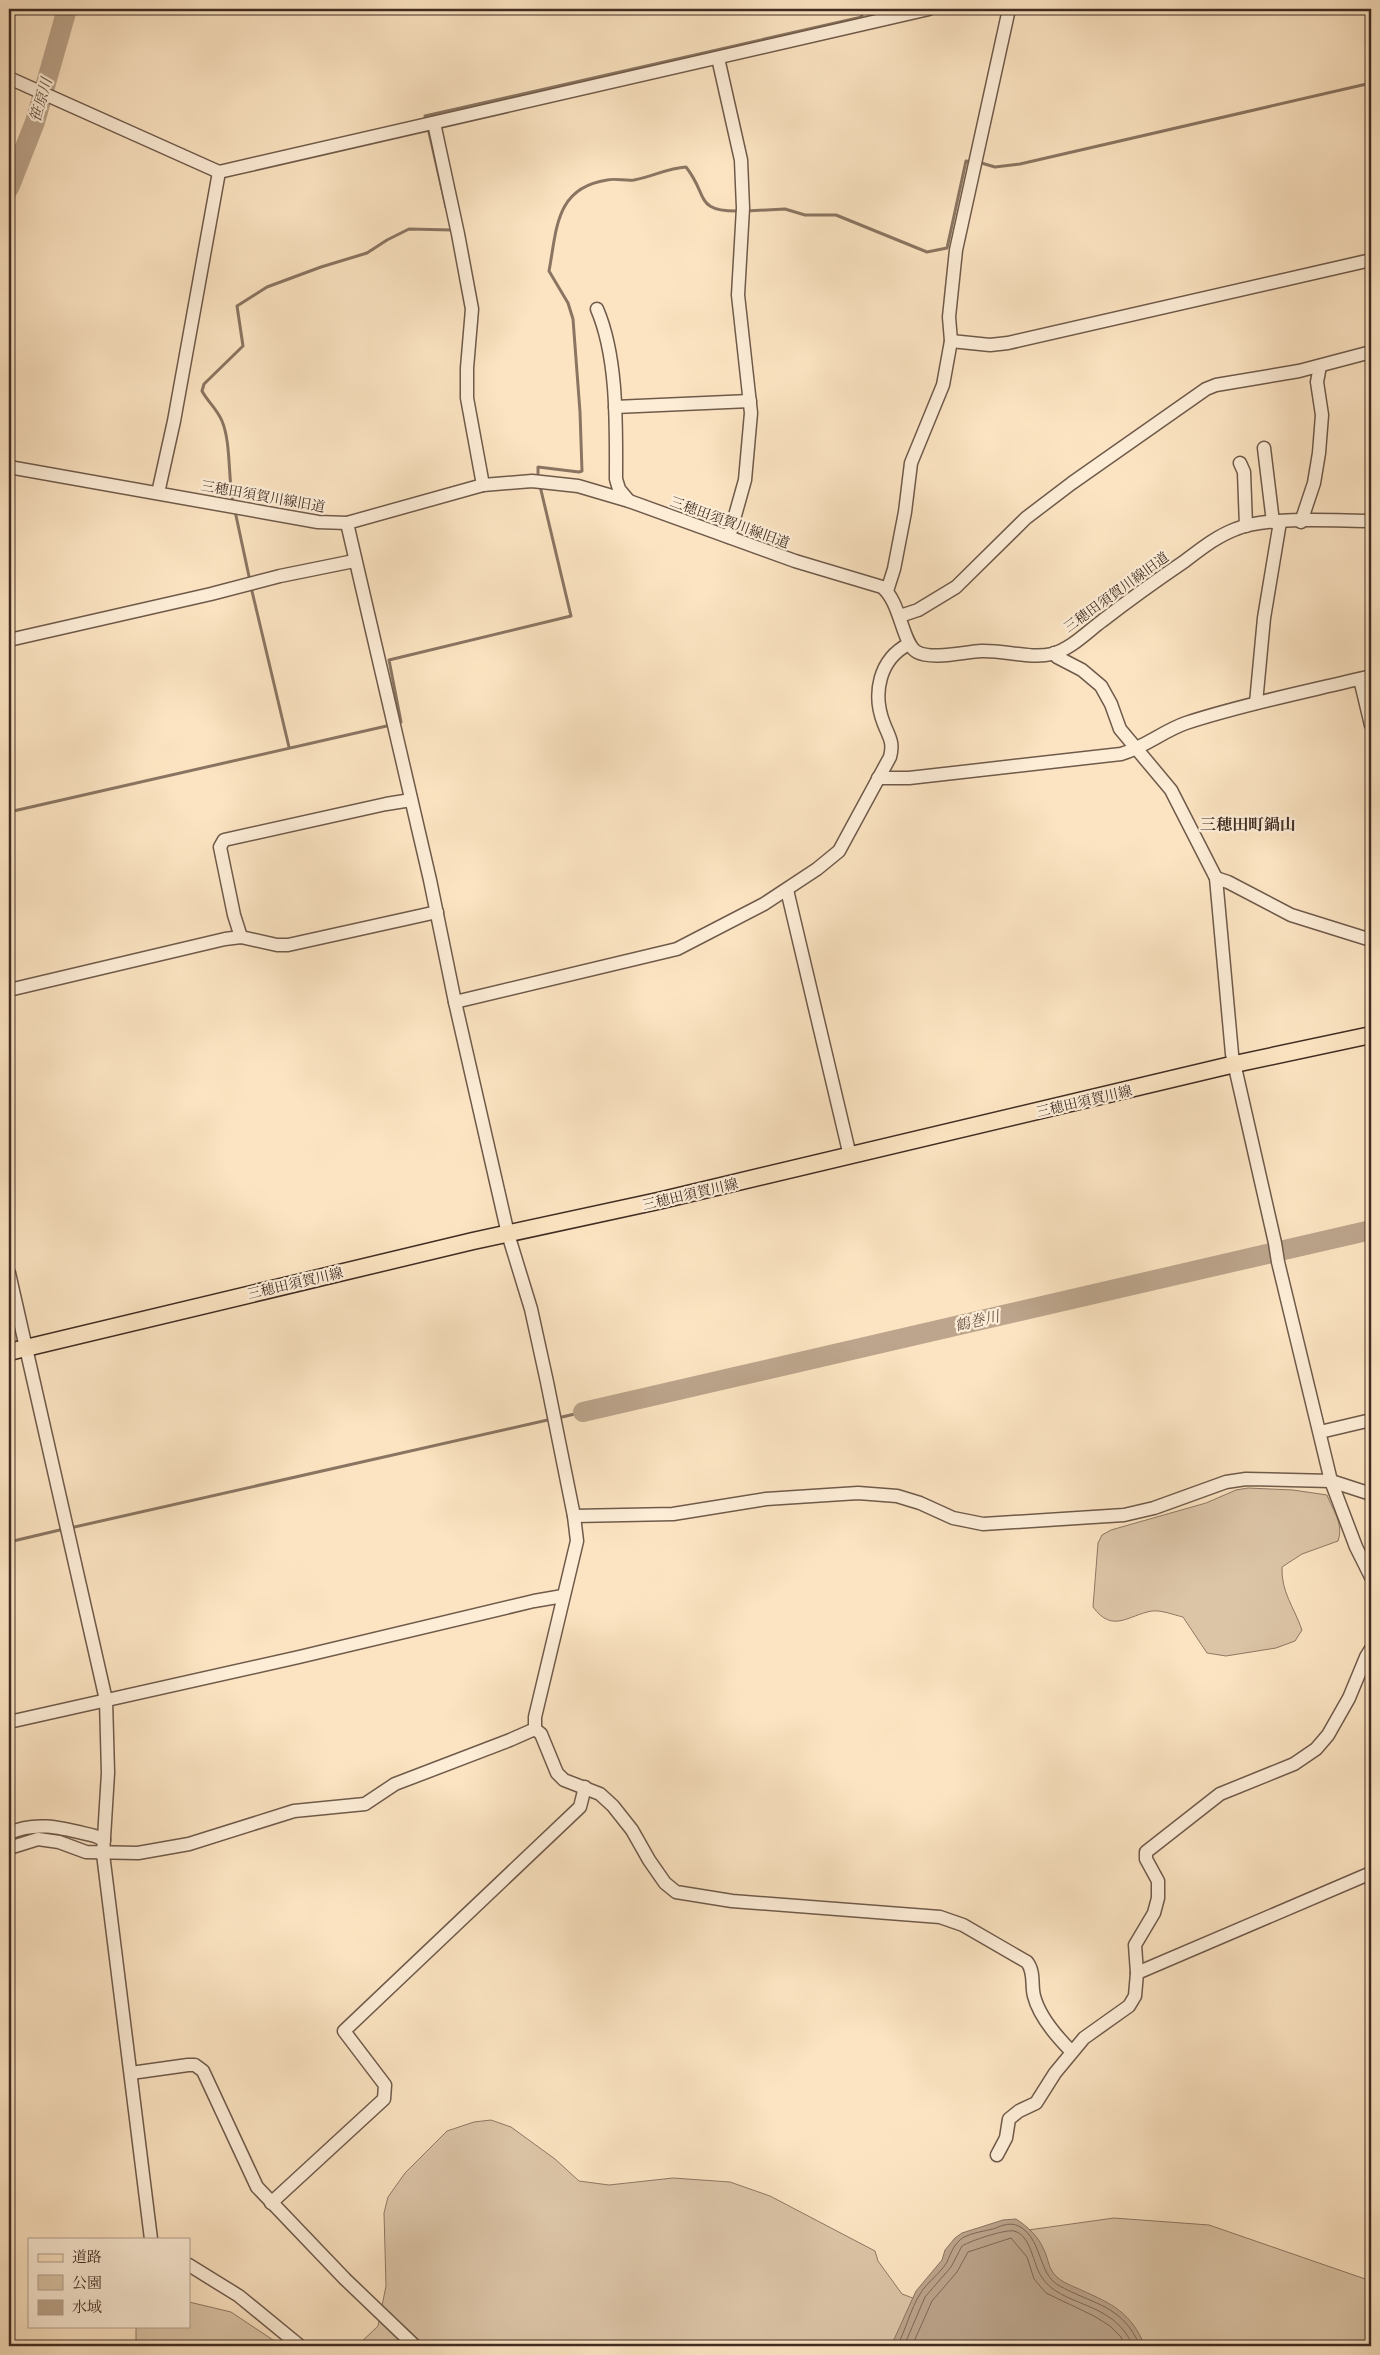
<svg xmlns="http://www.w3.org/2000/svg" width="1380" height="2355" font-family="Alegreya,'Noto Serif JP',serif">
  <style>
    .green { fill: #dcc5a7; stroke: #8e7865 }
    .water { fill: #bca58c; stroke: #8a7562 }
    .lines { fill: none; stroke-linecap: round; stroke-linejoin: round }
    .shore { stroke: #7e6858; stroke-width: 1 }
    .stream { stroke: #8a7562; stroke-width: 3 }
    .river { stroke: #bca58c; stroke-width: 20 }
    .minor-casing { stroke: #6f5a4b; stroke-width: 15 }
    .major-casing { stroke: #402c23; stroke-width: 19 }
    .minor { stroke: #fdedd7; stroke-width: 12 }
    .major { stroke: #fce4c2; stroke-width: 16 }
    .labels { text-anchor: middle; stroke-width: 4.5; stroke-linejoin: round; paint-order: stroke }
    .street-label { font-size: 14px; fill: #402c23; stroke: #fdedd7 }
    .water-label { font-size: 15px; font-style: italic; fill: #655042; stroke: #fdedd7 }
    .quarter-label { font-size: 16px; font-weight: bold; fill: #402c23; stroke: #fdedd7 }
  </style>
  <rect width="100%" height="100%" fill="#fce4c2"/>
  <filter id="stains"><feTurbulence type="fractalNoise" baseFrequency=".004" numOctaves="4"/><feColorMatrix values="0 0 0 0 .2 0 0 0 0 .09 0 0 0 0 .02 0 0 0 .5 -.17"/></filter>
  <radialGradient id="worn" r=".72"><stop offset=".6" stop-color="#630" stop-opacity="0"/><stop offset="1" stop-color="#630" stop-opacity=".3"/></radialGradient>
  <!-- green -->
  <g class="green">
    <path d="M1248 1488 1293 1490 1327 1495C1333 1511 1344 1524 1338 1541L1302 1554 1282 1567C1281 1592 1294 1607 1302 1630L1295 1641 1276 1648 1226 1656 1207 1653 1183 1617C1174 1615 1162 1610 1152 1611 1128 1615 1113 1634 1093 1607L1098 1543 1102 1535 1111 1530 1206 1503 1236 1490Z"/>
    <path d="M491 2120 511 2127 555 2159 579 2181 609 2185 673 2178 730 2182 770 2196 875 2251 878 2261 902 2294 921 2301 1007 2233 1114 2218 1209 2225 1371 2281V2346H357L378 2326 386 2286 384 2213 388 2197 405 2173 447 2131 474 2122Z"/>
    <path d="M189 2302 231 2312 276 2342 287 2346H136V2326H189Z"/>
  </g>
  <!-- water -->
  <path class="water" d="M1016 2219C1027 2226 1039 2237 1044 2250 1049 2260 1048 2269 1057 2277 1063 2283 1073 2286 1081 2290 1113 2304 1131 2313 1145 2346H891L916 2291 942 2260 945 2250 955 2238 962 2233 1003 2220Z"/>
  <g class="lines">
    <!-- shore -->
    <g class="shore">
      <path d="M897 2346C906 2330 910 2310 920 2294 927 2282 940 2274 947 2262 951 2253 954 2243 964 2237 972 2233 984 2231 993 2229 1003 2225 1012 2221 1022 2228 1042 2242 1039 2274 1058 2285 1093 2305 1122 2304 1140 2346"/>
      <path d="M904 2346 925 2297 951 2267 962 2246C970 2241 1005 2229 1014 2231 1031 2235 1033 2264 1041 2276 1060 2308 1113 2299 1133 2346"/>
      <path d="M912 2346 932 2301 957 2272 968 2252 1011 2238 1027 2257 1034 2279 1046 2293 1094 2316 1110 2326 1121 2337 1125 2346"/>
    </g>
    <!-- stream -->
    <g class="stream">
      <path d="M426 122 425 116 862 17 860 9"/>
      <path d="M428 128 446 207"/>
      <path d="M978 162 995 167 1020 164 1371 83"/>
      <path d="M746 211 785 209 805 215H836L927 252 947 248 966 161 971 162"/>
      <path d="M538 477V467L579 472 582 471 580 412 573 319 568 303 549 271C557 229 555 188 607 180 615 178 625 181 634 180 651 177 668 168 686 167 709 196 694 212 740 211"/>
      <path d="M233 503C228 478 231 442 222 421 217 409 208 402 202 391L204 384 243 346 237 306 267 287 321 267 367 253 387 240 409 229 452 230"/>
      <path d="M235 511 250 581"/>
      <path d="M251 587 289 747"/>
      <path d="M397 723 401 722 389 660 571 616 540 486"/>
      <path d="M9 812 391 725"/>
      <path d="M558 1418 583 1412"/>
      <path d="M70 1528 552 1419"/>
      <path d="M9 1542 64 1529"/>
    </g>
    <!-- river -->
    <g class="river">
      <path d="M9 188 35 122 67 9"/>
      <path d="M583 1412 1371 1230"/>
    </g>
    <!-- minor casing -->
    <g class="minor-casing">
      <g id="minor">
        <path d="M718 58 741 160 743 208 738 295 751 413 745 480 729 537"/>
        <path d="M9 78 219 172 929 9"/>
        <path d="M434 123 458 234 472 309 467 368V398L483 485"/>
        <path d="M597 309C618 358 616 426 616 479L619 489 629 501"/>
        <path d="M951 341 990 345 1008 343 1371 260"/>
        <path d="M615 407 750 401"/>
        <path d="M1264 448 1273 522"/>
        <path d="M1240 463 1244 472 1246 526"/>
        <path d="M9 467 318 522 347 523 483 485 532 481 578 486 629 501 795 561 882 587C901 602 902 644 917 652 932 660 964 652 981 651 1004 650 1030 659 1052 654 1071 649 1087 632 1102 621 1129 600 1157 580 1185 561 1201 549 1217 536 1236 529 1268 516 1335 521 1371 521"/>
        <path d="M158 493 174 421 219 172"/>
        <path d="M1301 522 1314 483 1319 453 1322 415 1317 382 1320 366"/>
        <path d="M347 523 430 880 455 1002 508 1234 531 1309 547 1382 574 1516 577 1541 535 1717V1729L541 1734 557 1773 564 1780 600 1794 613 1806 632 1830 649 1860 665 1883 676 1892 732 1901 940 1917 963 1925 1027 1962C1035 1972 1031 1985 1034 1996 1039 2016 1058 2038 1072 2052"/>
        <path d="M887 591 894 569 905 512 911 463 943 385 951 341 949 317 956 250 1009 9"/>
        <path d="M900 616 918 610 956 587 1026 518 1072 483 1206 389 1216 385 1299 371 1371 352"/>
        <path d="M9 640 211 594 280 576 354 561"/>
        <path d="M1054 653 1057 657 1082 670 1101 686 1111 704 1120 729 1171 790 1216 878 1232 1054 1275 1243 1278 1262 1331 1481 1356 1547 1371 1577"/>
        <path d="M1360 679 1371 725"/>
        <path d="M1256 703 1264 618 1280 522"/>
        <path d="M878 778H909L1121 754C1145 747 1163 731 1186 723 1247 703 1310 691 1371 676"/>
        <path d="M1216 878 1228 882 1291 915 1371 940"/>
        <path d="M787 890 850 1156"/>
        <path d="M241 937 234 915 220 847 224 840 386 804 411 800"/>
        <path d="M9 990 225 939 241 937 277 945H288L437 912"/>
        <path d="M455 1002 677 949 764 904 817 869 839 851 890 757C894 742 889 737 884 724 872 694 879 659 909 644"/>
        <path d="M9 1273 106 1700 108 1773 103 1854 151 2239"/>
        <path d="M1320 1432 1371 1420"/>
        <path d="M574 1516 673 1514 766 1499 858 1493 897 1496 920 1503 953 1518 983 1524 1124 1515 1154 1508 1226 1482 1246 1479 1331 1481 1371 1494"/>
        <path d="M9 1722 299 1657 534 1601 563 1596"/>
        <path d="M9 1833C38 1820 65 1829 95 1836L104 1840"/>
        <path d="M9 1848 38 1839 59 1842 86 1852 138 1853 189 1844 294 1811 365 1804 395 1784 510 1740 535 1729"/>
        <path d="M1137 1973 1135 1945 1154 1913 1158 1898V1881L1146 1859V1852L1220 1794 1294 1764 1316 1749 1328 1735 1349 1698 1366 1657 1371 1649"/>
        <path d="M131 2073 188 2065H195L203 2071 257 2187 345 2279 415 2346"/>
        <path d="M997 2155 1006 2138 1009 2119 1019 2111 1036 2103 1055 2073 1084 2038 1129 2006 1135 1996 1137 1973 1371 1873"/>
        <path d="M271 2203 384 2099 385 2085 344 2031 580 1807 585 1787"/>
        <path d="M189 2265 239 2296 300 2346"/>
      </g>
    </g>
    <!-- major casing -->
    <g class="major-casing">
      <path id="major" d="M9 1352 473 1241 658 1201 1235 1064 1371 1035"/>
    </g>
    <!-- minor -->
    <use href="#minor" class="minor"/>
    <!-- major -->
    <use href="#major" class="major"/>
  </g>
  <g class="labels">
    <!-- street labels -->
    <g class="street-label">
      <text transform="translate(263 496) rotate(10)" y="5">三穂田須賀川線旧道</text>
      <text transform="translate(730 522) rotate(20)" y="5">三穂田須賀川線旧道</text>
      <text transform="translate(1116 592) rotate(-36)" y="5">三穂田須賀川線旧道</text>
      <text transform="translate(1084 1101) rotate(-13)" y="5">三穂田須賀川線</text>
      <text transform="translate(690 1194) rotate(-13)" y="5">三穂田須賀川線</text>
      <text transform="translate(295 1283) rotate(-13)" y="5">三穂田須賀川線</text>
    </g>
    <!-- water labels -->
    <g class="water-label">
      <text transform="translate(41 100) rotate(-74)" y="5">笹原川</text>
      <text transform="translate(977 1321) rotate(-13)" y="5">鶴巻川</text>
    </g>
    <!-- quarter labels -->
    <g class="quarter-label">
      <text x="1248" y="830">三穂田町鍋山</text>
    </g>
  </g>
  <!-- margin -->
  <rect width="1380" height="2355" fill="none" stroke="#fce4c2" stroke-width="30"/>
  <rect x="10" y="10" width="1360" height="2335" fill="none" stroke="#402c23" stroke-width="2.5"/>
  <rect x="15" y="15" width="1350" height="2325" fill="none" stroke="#402c23"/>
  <!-- legend -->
  <rect x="28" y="2238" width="162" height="90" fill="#fdedd7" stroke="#b1a08f"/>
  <rect x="38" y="2254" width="25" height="8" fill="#fce4c2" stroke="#b1a08f"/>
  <text x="72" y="2262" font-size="15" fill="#402c23">道路</text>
  <rect x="38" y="2275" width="25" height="15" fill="#dcc5a7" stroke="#b1a08f"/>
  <text x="72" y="2288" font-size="15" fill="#402c23">公園</text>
  <rect x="38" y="2300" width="25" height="15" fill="#bca58c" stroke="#b1a08f"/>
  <text x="72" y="2312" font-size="15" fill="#402c23">水域</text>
  <rect width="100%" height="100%" filter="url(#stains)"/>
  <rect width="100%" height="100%" fill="url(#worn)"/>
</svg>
